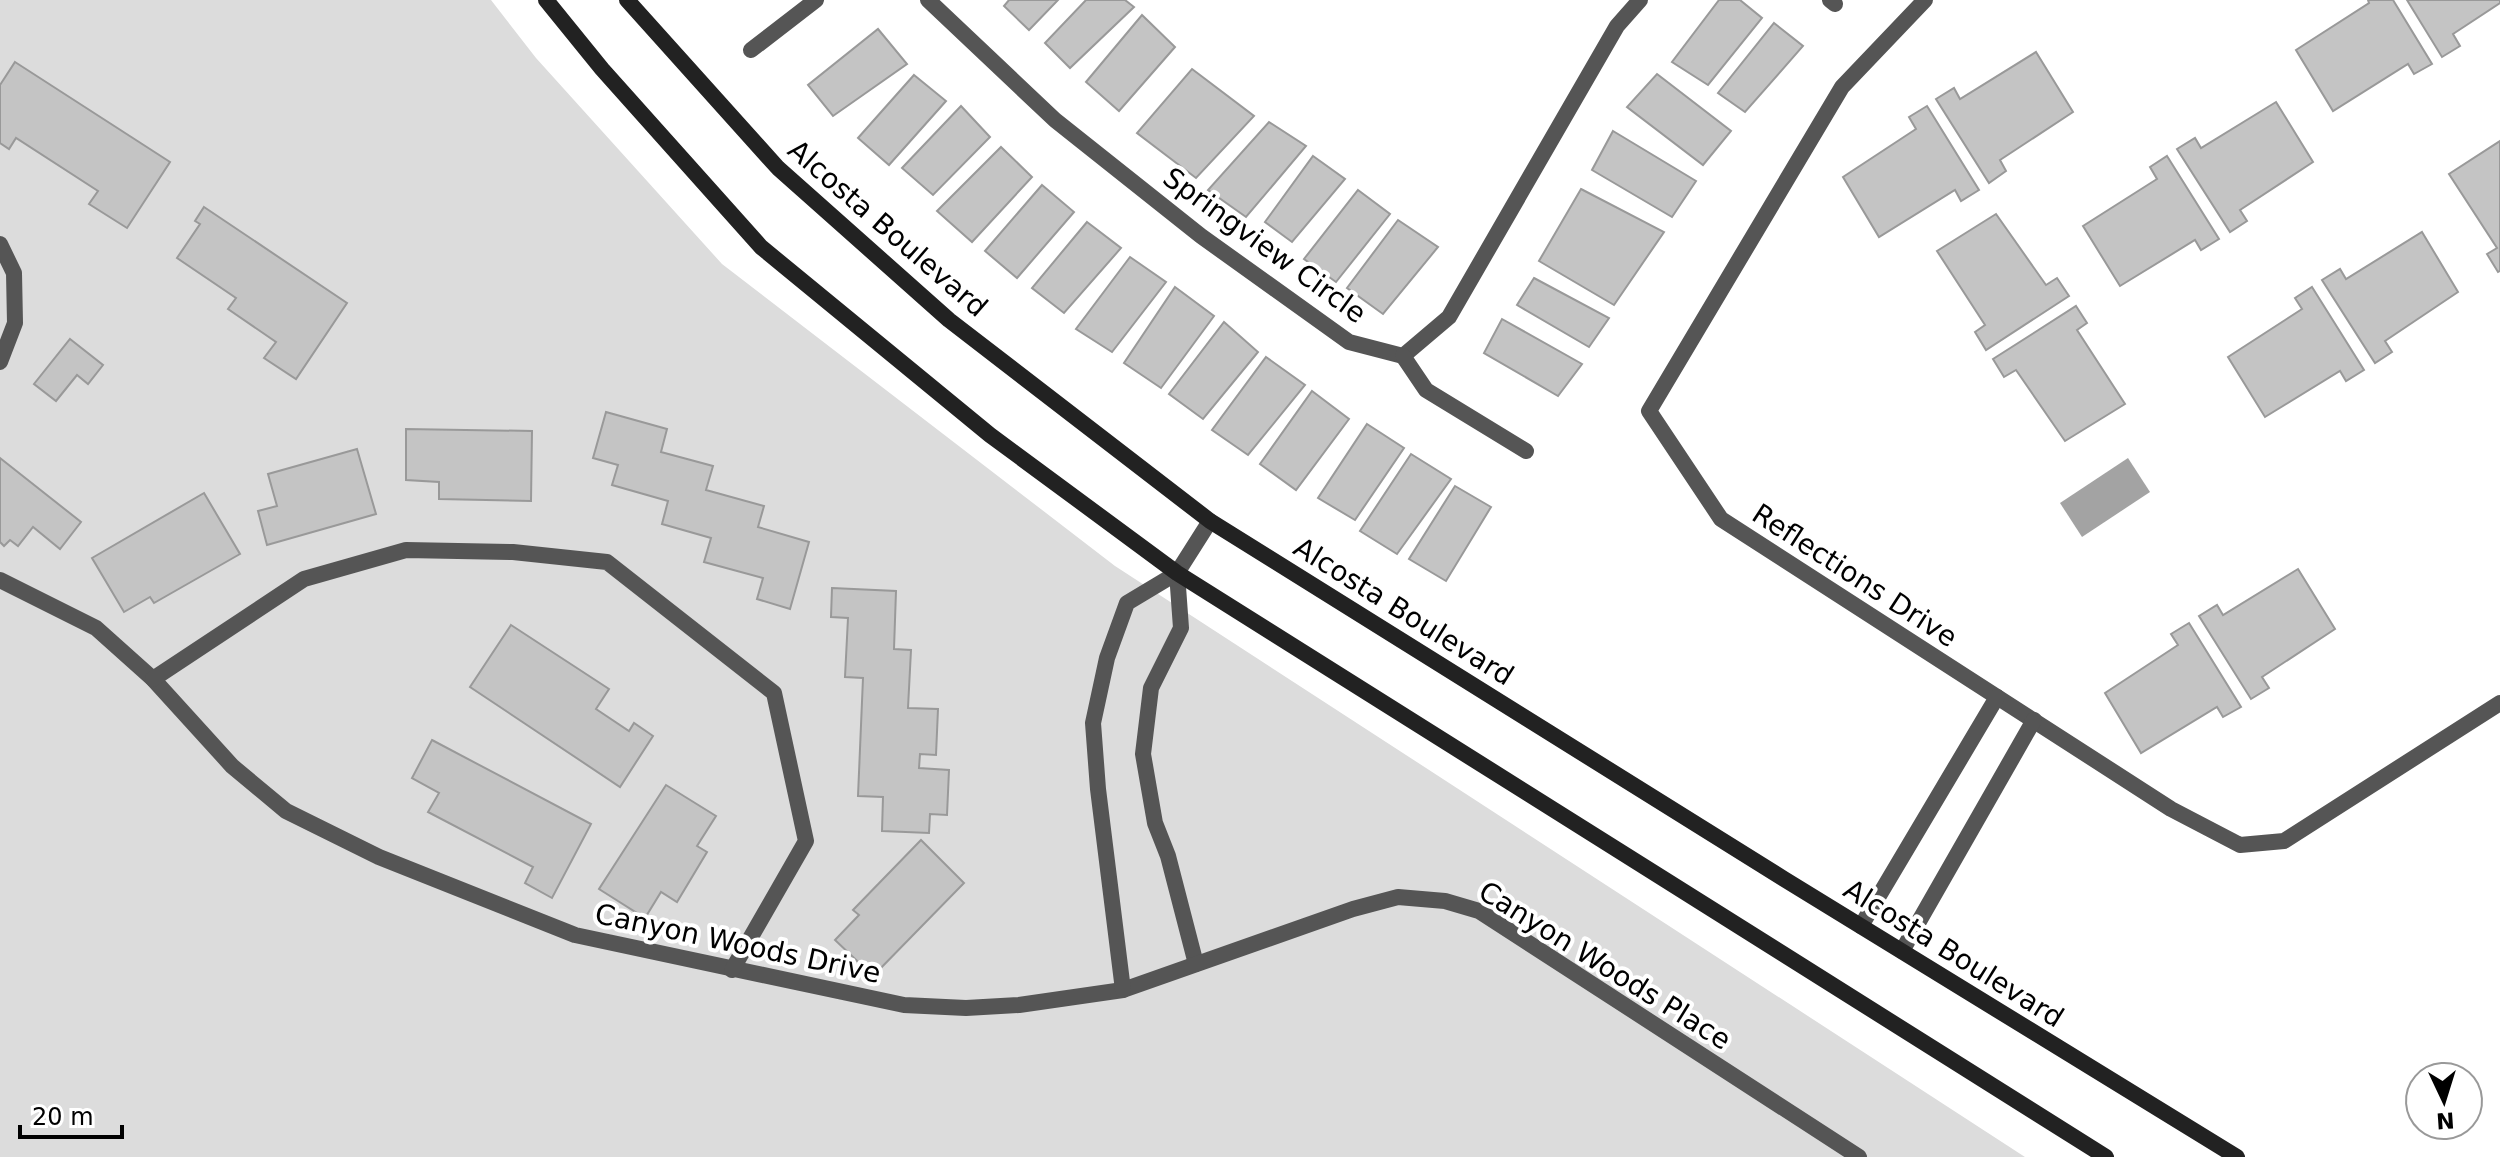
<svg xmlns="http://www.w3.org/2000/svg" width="2500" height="1157" font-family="'DejaVu Sans',sans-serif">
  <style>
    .green { fill: #dcdcdc }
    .water { fill: #a3a3a3 }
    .building { fill: #c4c4c4; stroke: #999; stroke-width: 2 }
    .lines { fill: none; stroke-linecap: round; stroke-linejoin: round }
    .street { stroke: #555; stroke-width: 16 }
    .secondary { stroke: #222; stroke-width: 16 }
    .labels { text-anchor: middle; stroke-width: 8; stroke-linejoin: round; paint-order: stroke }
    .street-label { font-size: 28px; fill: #000; stroke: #fff }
  </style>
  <rect width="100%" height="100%" fill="#fff"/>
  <!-- green -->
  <path class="green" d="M0 0H491L536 58 722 264 1115 566 2025 1157H0Z"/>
  <!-- water -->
  <path class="water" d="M2128 458 2150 492 2082 537 2060 503Z"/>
  <!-- building -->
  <g class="building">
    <path d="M1009 0H1058L1029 30 1004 6Z"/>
    <path d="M1086 0H1125L1134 7 1070 68 1045 43Z"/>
    <path d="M1719 0H1740L1762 18 1708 85 1672 62Z"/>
    <path d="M2368 0H2393L2432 64 2414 74 2408 64 2333 111 2296 50 2369 3Z"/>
    <path d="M2407 0H2500V3L2453 34 2460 46 2442 57Z"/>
    <path d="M1142 15 1175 47 1119 111 1086 82Z"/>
    <path d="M1774 23 1803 46 1745 112 1718 93Z"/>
    <path d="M878 29 907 64 833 116 808 85Z"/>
    <path d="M2036 52 2073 112 2000 160 2006 171 1989 183 1936 99 1954 88 1960 99Z"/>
    <path d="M15 62 170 162 127 228 89 204 98 191 16 138 9 149 0 143V85Z"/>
    <path d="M1192 69 1254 116 1196 178 1137 133Z"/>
    <path d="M1657 74 1731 131 1703 165 1627 107Z"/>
    <path d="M914 75 946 101 889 165 858 138Z"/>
    <path d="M2276 102 2313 162 2240 210 2247 221 2230 232 2177 149 2195 138 2201 148Z"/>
    <path d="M961 106 990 137 933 195 902 168Z"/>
    <path d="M1927 106 1979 190 1961 201 1955 190 1879 237 1843 177 1916 129 1909 117Z"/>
    <path d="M1269 122 1306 146 1246 217 1208 190Z"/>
    <path d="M1613 131 1696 181 1672 217 1592 170Z"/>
    <path d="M2500 141V271L2498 272 2487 254 2497 248 2449 174Z"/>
    <path d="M1001 147 1032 177 972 242 937 211Z"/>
    <path d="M1313 156 1345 179 1292 242 1265 222Z"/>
    <path d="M2167 156 2219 239 2201 250 2195 240 2120 286 2083 226 2157 179 2150 167Z"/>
    <path d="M1042 185 1074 212 1017 278 985 251Z"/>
    <path d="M1581 189 1664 232 1614 305 1539 261Z"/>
    <path d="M1358 190 1390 214 1336 282 1304 259Z"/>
    <path d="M204 207 347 303 296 379 264 358 276 342 228 309 236 298 177 258 200 224 195 221Z"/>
    <path d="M1996 214 2046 285 2057 278 2069 296 1986 350 1975 332 1985 325 1937 251Z"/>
    <path d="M1398 220 1438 247 1383 314 1347 288Z"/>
    <path d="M1087 222 1121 248 1064 313 1032 288Z"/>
    <path d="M2422 232 2458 292 2385 341 2392 352 2375 363 2322 280 2340 269 2346 279Z"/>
    <path d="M1130 257 1166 282 1112 352 1076 329Z"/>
    <path d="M1534 278 1609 318 1589 347 1517 305Z"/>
    <path d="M1175 287 1214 316 1161 388 1124 363Z"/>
    <path d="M2312 287 2364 370 2346 381 2340 371 2265 417 2228 357 2302 309 2295 298Z"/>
    <path d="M2076 306 2087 323 2077 330 2125 404 2065 441 2016 370 2004 377 1993 359Z"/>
    <path d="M1502 319 1582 364 1558 396 1484 353Z"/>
    <path d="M1224 322 1258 352 1203 419 1169 394Z"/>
    <path d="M70 339 103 365 88 384 77 375 56 401 34 384Z"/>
    <path d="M1266 357 1305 385 1248 455 1212 430Z"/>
    <path d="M1312 391 1349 419 1296 490 1260 464Z"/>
    <path d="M606 412 667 429 661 452 713 466 706 490 764 506 758 527 809 542 790 609 757 599 763 578 704 562 711 538 662 524 668 501 612 485 618 465 593 458Z"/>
    <path d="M1367 424 1404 448 1355 520 1318 498Z"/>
    <path d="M406 429 532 431 531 501 439 499V482L406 480Z"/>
    <path d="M357 449 376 514 267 545 258 511 277 506 268 474Z"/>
    <path d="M1411 454 1451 479 1397 554 1360 531Z"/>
    <path d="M0 458 81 522 60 549 33 527 18 546 10 540 4 546 0 542Z"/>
    <path d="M1455 486 1491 507 1446 581 1409 559Z"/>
    <path d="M204 493 240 554 154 603 150 597 124 612 92 558Z"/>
    <path d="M2298 569 2335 629 2262 677 2269 688 2251 699 2199 616 2217 605 2223 615Z"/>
    <path d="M832 588 896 591 894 649 911 650 908 708 938 709 936 755 920 754 919 768 949 770 947 815 930 814 929 833 882 831 883 797 858 796 863 678 845 677 848 618 831 617Z"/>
    <path d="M2189 623 2241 707 2223 717 2217 707 2141 753 2105 693 2178 645 2171 634Z"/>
    <path d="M511 625 609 689 596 709 629 731 634 723 653 736 620 787 470 687Z"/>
    <path d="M432 740 591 824 552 898 525 883 533 867 428 812 439 793 412 778Z"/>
    <path d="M666 785 716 816 697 846 707 852 677 902 661 892 645 918 599 889Z"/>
    <path d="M921 840 964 883 873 976 835 940 859 915 853 910Z"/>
  </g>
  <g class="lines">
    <!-- street -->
    <g class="street">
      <path d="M928 0 1055 120 1201 236 1349 342 1403 356 1449 317 1617 26 1640 0"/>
      <path d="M1830 0 1835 4"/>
      <path d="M1925 0 1842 87 1649 411 1721 519 2171 809 2240 845 2284 841 2500 703"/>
      <path d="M751 50 816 0"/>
      <path d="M0 244 14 273 15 323 0 362"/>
      <path d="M1403 356 1426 390 1526 451"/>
      <path d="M1177 573 1181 628 1151 688 1143 754 1155 823 1168 856 1196 964"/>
      <path d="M0 580 96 628 153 679 232 766 286 811 379 857 575 935 904 1005 966 1008 1019 1005 1123 990 1353 909 1398 897 1445 901 1479 911 1859 1157"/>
      <path d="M153 679 304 579 406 550 513 552 607 562 774 693 806 841 732 970"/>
      <path d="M1861 926 1997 697"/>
      <path d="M1902 951 2034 720"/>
      <path d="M1123 990 1098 789 1093 723 1107 658 1127 603 1177 573 1210 521"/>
    </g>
    <!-- secondary -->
    <g class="secondary">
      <path d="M546 0 602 69 761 247 990 435 1177 573 2106 1157"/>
      <path d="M627 0 778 168 949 320 1210 521 1784 879 2237 1157"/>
    </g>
  </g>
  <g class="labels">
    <!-- street labels -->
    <g class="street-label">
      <text transform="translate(888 228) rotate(41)" y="10">Alcosta Boulevard</text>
      <text transform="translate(1265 245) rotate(36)" y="10">Springview Circle</text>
      <text transform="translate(1855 575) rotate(33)" y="10">Reflections Drive</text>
      <text transform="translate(1404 611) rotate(32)" y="10">Alcosta Boulevard</text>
      <text transform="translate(738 943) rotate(12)" y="10">Canyon Woods Drive</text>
      <text transform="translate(1954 953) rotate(32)" y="10">Alcosta Boulevard</text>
      <text transform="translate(1605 965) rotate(32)" y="10">Canyon Woods Place</text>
    </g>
  </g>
  <!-- north arrow -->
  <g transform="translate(2444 1101) rotate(176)"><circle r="38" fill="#ffffff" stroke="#999999" stroke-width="2"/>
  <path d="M0-6L14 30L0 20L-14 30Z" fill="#000000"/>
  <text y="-12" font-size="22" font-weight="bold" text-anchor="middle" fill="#000000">N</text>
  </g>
  <!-- scale -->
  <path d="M20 1125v12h102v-12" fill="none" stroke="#000000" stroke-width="4"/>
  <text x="32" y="1125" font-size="24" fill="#000000" stroke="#ffffff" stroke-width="6" paint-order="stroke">20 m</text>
</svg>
